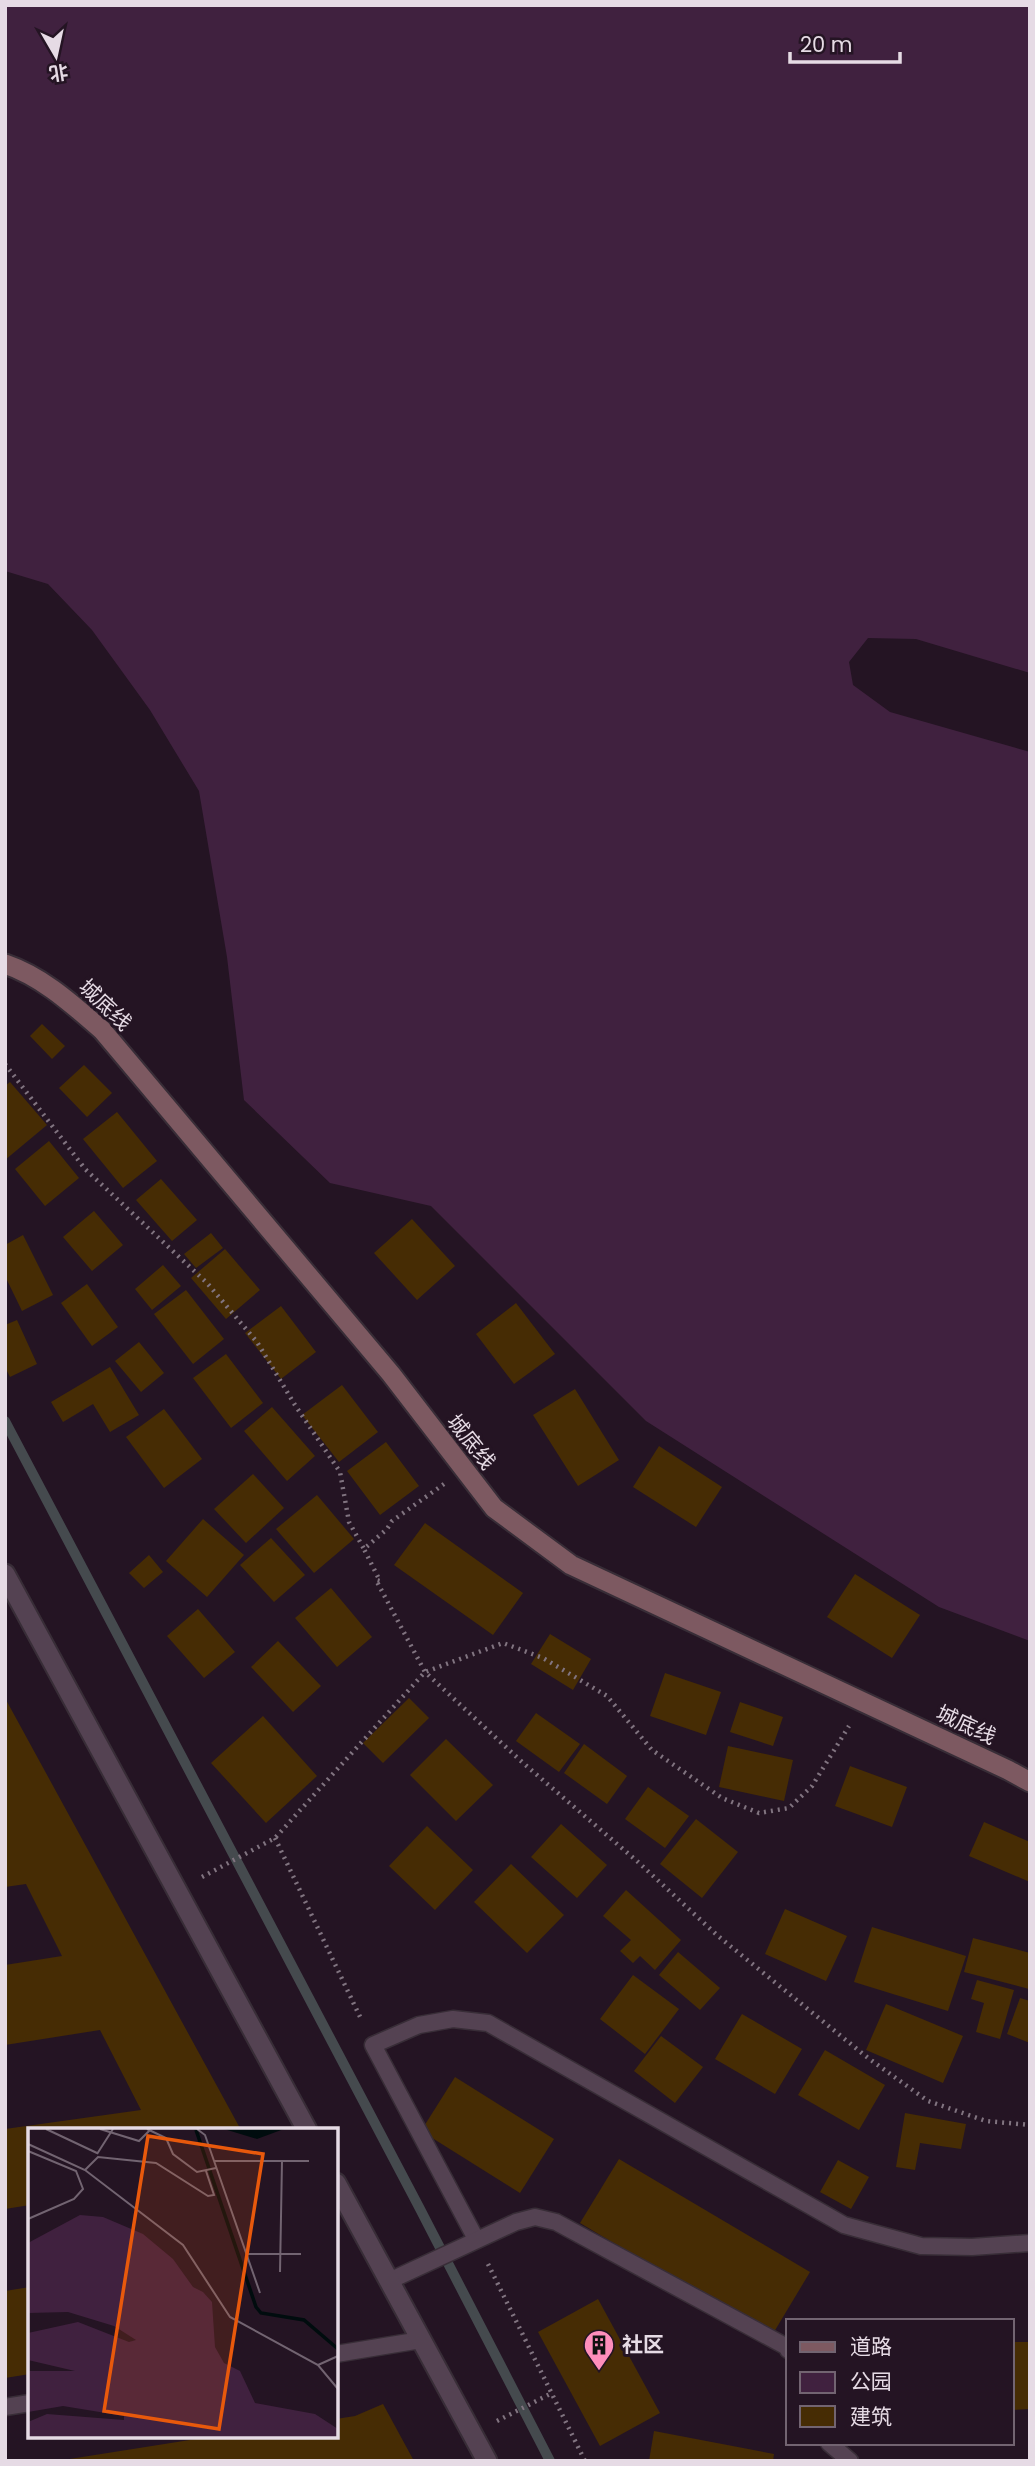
<svg xmlns="http://www.w3.org/2000/svg" width="1035" height="2466" font-family="Poppins,'Noto Sans SC',sans-serif">
  <style>
    .green { fill: #40213f }
    .lines { fill: none; stroke-linecap: round; stroke-linejoin: round }
    .stream { stroke: #454a4e; stroke-width: 10 }
    .building { fill: #462c04 }
    .service-casing { stroke: #382d37; stroke-width: 19 }
    .minor-casing { stroke: #382d37; stroke-width: 23 }
    .secondary-casing { stroke: #382d37; stroke-width: 23 }
    .path { stroke: #817480; stroke-width: 4.5; stroke-dasharray: 2 5; stroke-linecap: butt }
    .service { stroke: #544252; stroke-width: 16 }
    .minor { stroke: #544252; stroke-width: 19 }
    .secondary { stroke: #7d5961; stroke-width: 19 }
    .labels { text-anchor: middle; stroke-width: 6; stroke-linejoin: round; paint-order: stroke }
    .street-label { font-size: 21px; fill: #e6dbe5; stroke: #241423 }
    .poi-label { font-size: 21px; font-weight: bold; fill: #e6dbe5; stroke: #241423; text-anchor: start }
    .inset-river { fill: none; stroke: #000c0e; stroke-width: 3.5 }
    .inset-road { fill: none; stroke: #726471; stroke-width: 2 }
    .view { fill: #e8590c; fill-opacity: 0.15; stroke: #e8590c; stroke-width: 3.5 }
    .inset-edge { fill: none; stroke: #e6dbe5; stroke-width: 3.5 }
  </style>
  <rect width="100%" height="100%" fill="#241423"/>
  <!-- green -->
  <path class="green" d="M5 5H1030V673L916 639 868 638 849 662 853 685 890 712 1030 752V1641L939 1607 646 1421 431 1206 330 1183 244 1100 227 957 199 791 150 710 92 630 48 584 5 571Z"/>
  <g class="lines">
    <!-- stream -->
    <path class="stream" d="M5 1421 419 2207 550 2461"/>
  </g>
  <!-- building -->
  <g class="building">
    <path d="M42 1024 65 1046 52 1059 30 1036Z"/>
    <path d="M84 1065 112 1093 87 1117 59 1088Z"/>
    <path d="M10 1082 47 1125 5 1160V1086Z"/>
    <path d="M117 1112 157 1161 123 1188 83 1139Z"/>
    <path d="M49 1141 79 1178 45 1206 15 1169Z"/>
    <path d="M161 1179 197 1220 172 1241 136 1200Z"/>
    <path d="M94 1211 123 1245 92 1271 63 1237Z"/>
    <path d="M412 1219 455 1266 417 1300 374 1253Z"/>
    <path d="M211 1233 223 1248 196 1268 184 1254Z"/>
    <path d="M23 1235 53 1295 22 1311 5 1276V1245Z"/>
    <path d="M225 1249 260 1290 226 1319 191 1278Z"/>
    <path d="M163 1265 181 1286 152 1310 135 1289Z"/>
    <path d="M87 1284 118 1327 92 1346 61 1303Z"/>
    <path d="M186 1290 224 1339 193 1364 154 1314Z"/>
    <path d="M516 1303 555 1354 514 1384 476 1334Z"/>
    <path d="M281 1306 316 1352 281 1379 245 1333Z"/>
    <path d="M17 1320 37 1364 10 1377 5 1367V1325Z"/>
    <path d="M139 1342 164 1373 141 1392 115 1361Z"/>
    <path d="M226 1354 263 1403 231 1428 193 1378Z"/>
    <path d="M110 1367 139 1415 110 1432 93 1404 63 1422 51 1402Z"/>
    <path d="M342 1385 378 1432 339 1462 302 1415Z"/>
    <path d="M575 1389 619 1460 578 1486 533 1415Z"/>
    <path d="M272 1407 315 1456 287 1481 244 1431Z"/>
    <path d="M164 1409 202 1459 164 1488 126 1437Z"/>
    <path d="M386 1442 419 1486 380 1515 347 1471Z"/>
    <path d="M659 1446 722 1487 696 1527 633 1487Z"/>
    <path d="M253 1474 284 1508 246 1543 214 1509Z"/>
    <path d="M317 1495 354 1539 314 1573 276 1529Z"/>
    <path d="M203 1519 244 1555 207 1597 166 1561Z"/>
    <path d="M425 1523 523 1593 493 1635 394 1565Z"/>
    <path d="M271 1538 305 1575 274 1602 240 1565Z"/>
    <path d="M149 1555 163 1572 144 1588 129 1573Z"/>
    <path d="M855 1574 920 1615 892 1658 827 1617Z"/>
    <path d="M331 1588 372 1637 337 1667 295 1618Z"/>
    <path d="M198 1609 235 1652 204 1678 167 1636Z"/>
    <path d="M550 1634 591 1659 573 1690 531 1664Z"/>
    <path d="M278 1641 321 1686 293 1712 251 1667Z"/>
    <path d="M665 1673 721 1692 706 1735 650 1716Z"/>
    <path d="M5 1698 241 2130H30V2205L5 2209V2129L141 2110 100 2030 5 2045V1965L62 1956 26 1884 5 1887Z"/>
    <path d="M409 1698 429 1718 383 1763 363 1743Z"/>
    <path d="M740 1702 783 1717 773 1746 730 1732Z"/>
    <path d="M536 1713 580 1744 559 1772 516 1741Z"/>
    <path d="M263 1716 317 1776 266 1823 211 1763Z"/>
    <path d="M446 1739 493 1785 456 1821 410 1775Z"/>
    <path d="M584 1744 627 1776 607 1804 564 1773Z"/>
    <path d="M728 1746 793 1760 784 1801 719 1787Z"/>
    <path d="M850 1766 907 1787 892 1827 835 1806Z"/>
    <path d="M648 1787 689 1816 665 1848 625 1819Z"/>
    <path d="M696 1819 738 1852 702 1898 660 1864Z"/>
    <path d="M984 1822 1030 1842V1882L969 1856Z"/>
    <path d="M561 1824 607 1865 577 1898 531 1857Z"/>
    <path d="M427 1826 473 1870 435 1910 389 1866Z"/>
    <path d="M511 1864 564 1915 527 1953 474 1902Z"/>
    <path d="M626 1890 681 1940 655 1970 640 1956 633 1963 620 1951 631 1940 603 1916Z"/>
    <path d="M785 1909 847 1936 826 1981 765 1954Z"/>
    <path d="M872 1927 966 1956 948 2011 854 1982Z"/>
    <path d="M973 1938 1030 1953 1029 1989 964 1972Z"/>
    <path d="M678 1952 720 1988 700 2010 659 1975Z"/>
    <path d="M633 1975 679 2009 645 2054 600 2019Z"/>
    <path d="M977 1980 1014 1990 1000 2039 976 2032 984 2003 971 1999Z"/>
    <path d="M1020 1998 1030 2001V2043L1007 2034Z"/>
    <path d="M886 2004 963 2036 943 2083 866 2050Z"/>
    <path d="M742 2014 802 2049 775 2094 715 2059Z"/>
    <path d="M661 2036 703 2067 675 2103 634 2071Z"/>
    <path d="M825 2050 885 2085 859 2130 798 2095Z"/>
    <path d="M455 2077 554 2139 520 2193 421 2131Z"/>
    <path d="M905 2113 966 2124 961 2149 920 2143 915 2170 896 2167Z"/>
    <path d="M619 2159 810 2272 771 2337 580 2223Z"/>
    <path d="M838 2160 869 2177 851 2209 820 2192Z"/>
    <path d="M30 2287V2374L5 2378V2291Z"/>
    <path d="M598 2299 660 2413 600 2446 538 2332Z"/>
    <path d="M1012 2342H1030V2409L1012 2410Z"/>
    <path d="M383 2404 414 2461H57L215 2436H336V2419L355 2416Z"/>
    <path d="M654 2431 774 2454 773 2461H649Z"/>
  </g>
  <g class="lines">
    <!-- service casing -->
    <g class="service-casing">
      <g id="service">
        <path d="M476 2239 373 2045 419 2025 453 2019 488 2023 844 2225 921 2246 972 2247 1030 2243"/>
        <path d="M389 2281 516 2222 535 2217 556 2222 787 2347 788 2350"/>
        <path d="M336 2354 421 2340"/>
        <path d="M5 2407 30 2403"/>
        <path d="M829 2443 850 2461"/>
      </g>
    </g>
    <!-- minor casing -->
    <g class="minor-casing">
      <g id="minor">
        <path d="M5 1574 307 2130"/>
        <path d="M336 2183 487 2461"/>
      </g>
    </g>
    <!-- secondary casing -->
    <g class="secondary-casing">
      <path id="secondary" d="M5 964C43 977 72 1004 102 1030L391 1374 494 1508 571 1565 1008 1770 1030 1782"/>
    </g>
    <!-- path -->
    <g class="path">
      <path d="M5 1064 85 1169 207 1283 257 1342 295 1405 340 1472 349 1522 364 1549"/>
      <path d="M444 1484 392 1521 387 1529 364 1549 380 1581 376 1580 425 1672 522 1762 638 1862 718 1936 868 2058 928 2101 986 2121 1030 2125"/>
      <path d="M275 1838 362 2021"/>
      <path d="M202 1877 275 1838 425 1672 503 1643 543 1658 607 1696 652 1750 722 1798 759 1813 789 1808 812 1786 849 1726"/>
      <path d="M488 2264 585 2461"/>
      <path d="M497 2421 552 2393"/>
    </g>
    <!-- service -->
    <use href="#service" class="service"/>
    <!-- minor -->
    <use href="#minor" class="minor"/>
    <!-- secondary -->
    <use href="#secondary" class="secondary"/>
  </g>
  <!-- icons -->
  <defs>
    <g id="building-pin" transform="scale(1.575)"><path d="M0 17L-7.5 6A9.5 9.5 0 1 1 7.5 6Z" fill="#fe8ebb" stroke="#241423"/><path d="M-4-6H4V6H1V3H-1V6H-4ZM-2.5-4.3h1.7v1.8h-1.7ZM.8-4.3h1.7v1.8H.8ZM-2.5-1h1.7V.8h-1.7ZM.8-1h1.7V.8H.8Z" fill="#111"/></g>
  </defs>
  <g fill-rule="evenodd">
    <use href="#building-pin" x="599" y="2345"/>
  </g>
  <g class="labels">
    <!-- street labels -->
    <g class="street-label">
      <text transform="translate(105 1005) rotate(44)" y="7">城底线</text>
      <text transform="translate(471 1442) rotate(52)" y="7">城底线</text>
      <text transform="translate(966 1725) rotate(25)" y="7">城底线</text>
    </g>
    <!-- poi labels -->
    <g class="poi-label">
      <text x="622" y="2352">社区</text>
    </g>
  </g>
  <!-- overview -->
  <g transform="translate(28 2128)">
    <rect width="310" height="310" fill="#241423"/>
    <path d="M52 87 75 89 115 106 145 131 165 159 175 164 184 174 187 219 196 235 212 243 227 275 287 286 310 301V309H0V294L19 286 96 292V288L35 278 0 284V243H47L0 232V205L50 194 101 214 108 212 86 198 40 184 0 185V115Z" fill="#40213f"/>
    <path d="M196 1H256L229 11Z" fill="#000c0e"/>
    <path class="inset-river" d="M168 2 228 179 233 185 276 192 310 221"/>
    <path class="inset-road" d="M18 1 69 25M72 1 111 13 122 2M119 1 138 10 145 26 169 44 188 40M169 1 177 7 232 165M0 16 57 42 155 117 202 189 290 237 310 261M0 23 48 43 55 61 46 71 0 91M69 26 85 1M186 33H281M57 42 70 29 128 35 180 68 186 67 178 43M219 126H273M252 144 254 33M290 237 310 228"/>
    <path class="view" d="M120 8 235 26 191 301 76 283Z"/>
    <rect width="310" height="310" class="inset-edge"/>
  </g>
  <!-- border -->
  <rect width="1035" height="2466" fill="none" stroke="#e6dbe5" stroke-width="14"/>
  <!-- legend -->
  <rect x="786" y="2319" width="228" height="126" fill="#241423" stroke="#726471" stroke-width="2"/>
  <rect x="800" y="2342" width="35" height="10" fill="#7d5961" stroke="#726471" stroke-width="2"/>
  <text x="850" y="2354" font-size="21" fill="#e6dbe5">道路</text>
  <rect x="800" y="2372" width="35" height="21" fill="#40213f" stroke="#726471" stroke-width="2"/>
  <text x="850" y="2389" font-size="21" fill="#e6dbe5">公园</text>
  <rect x="800" y="2406" width="35" height="21" fill="#462c04" stroke="#726471" stroke-width="2"/>
  <text x="850" y="2424" font-size="21" fill="#e6dbe5">建筑</text>
  <!-- north arrow -->
  <g transform="translate(56 56) rotate(171)" stroke="#241423" stroke-width="5" paint-order="stroke">
  <path d="M0-5L12 26L0 18L-12 26Z" fill="#e6dbe5"/>
  <text y="-10" font-size="19" font-weight="bold" text-anchor="middle" fill="#e6dbe5">北</text>
  </g>
  <!-- scale -->
  <path d="M790 52v10h110v-10" fill="none" stroke="#e6dbe5" stroke-width="3.5"/>
  <text x="800" y="52" font-size="21" fill="#e6dbe5" stroke="#241423" stroke-width="5" paint-order="stroke">20 m</text>
</svg>
